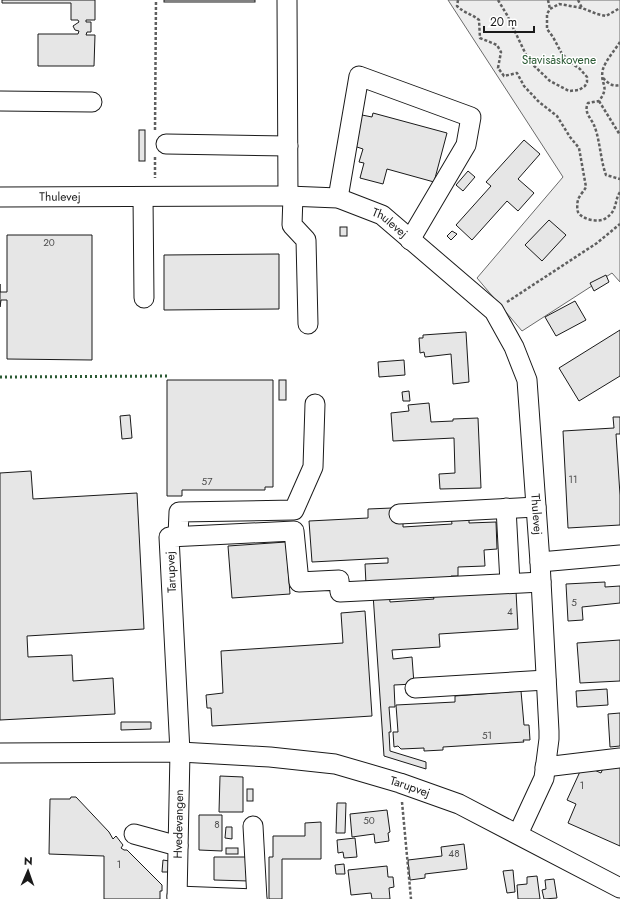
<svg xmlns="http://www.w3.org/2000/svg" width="620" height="899" font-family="Jost,sans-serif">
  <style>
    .green { fill: #ededed; stroke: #6a6a6a }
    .building { fill: #e6e6e6; stroke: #1a1a1a }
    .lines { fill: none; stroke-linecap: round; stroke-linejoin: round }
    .minor-casing { stroke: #1a1a1a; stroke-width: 21 }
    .path { stroke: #5f5f5f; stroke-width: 2.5; stroke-dasharray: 3 2; stroke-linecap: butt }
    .minor { stroke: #fff; stroke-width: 19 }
    .hedge { stroke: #2b5a34; stroke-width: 3; stroke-dasharray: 2 3; stroke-linecap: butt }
    .labels { text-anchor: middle; stroke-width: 3; stroke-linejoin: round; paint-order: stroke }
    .number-label { font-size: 10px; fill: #4d4d4d }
    .park-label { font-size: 12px; fill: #2b5a34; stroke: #fff }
    .street-label { font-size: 12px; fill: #1a1a1a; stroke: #fff }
  </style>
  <rect width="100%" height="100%" fill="#fff"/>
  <!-- green -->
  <path class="green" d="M448 0H620V282L612 273 522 331 477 278 563 177Z"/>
  <!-- building -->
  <g class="building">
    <path d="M2 0H95V20H86V22H91V32H87L86 35H95L94 66H38V34H78L79 31 75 30 73 26 79 22 78 20H71V3H2Z"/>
    <rect x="164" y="0" width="91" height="2"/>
    <path d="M373 113 447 133 434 182 387 169 383 184 360 178 364 163 359 162 363 149 354 146 362 115 372 117Z"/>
    <rect x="139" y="130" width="6" height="31"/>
    <path d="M524 140 540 154 518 179 534 193 518 211 507 201 472 240 456 225 491 186 486 182Z"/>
    <path d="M468 171 475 177 463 191 456 185Z"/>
    <path d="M549 220 566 235 542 261 525 245Z"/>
    <rect x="340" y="227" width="7" height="9"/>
    <path d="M452 231 457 234 451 240 447 236Z"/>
    <path d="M7 235H92V360L7 359V300H1L0 307V284V292H7Z"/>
    <path d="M279 254V309L164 310V255Z"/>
    <path d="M606 275 609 282 594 291 590 283Z"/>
    <path d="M575 301 586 320 556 336 545 317Z"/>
    <path d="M620 330V376L579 401 559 368Z"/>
    <path d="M466 332 469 382 453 384 451 354 425 357 424 352 420 353 419 338H423V335Z"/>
    <path d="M404 360 405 375 379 377 378 362Z"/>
    <path d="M167 380H273V487H265V490H182V496H167Z"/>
    <rect x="279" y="380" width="7" height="20"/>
    <path d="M409 391 410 401H403L402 392Z"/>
    <path d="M429 403 431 422 453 421V419L478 418 481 488 440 489 439 474 455 473 454 438 393 441 391 413 409 411 408 405Z"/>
    <path d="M130 415 132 438 122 439 120 416Z"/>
    <path d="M613 417H620V434H616L620 495V525L568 528 563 431 614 428Z"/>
    <path d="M31 471 33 499 137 493 144 629 27 636 28 657 72 655 73 681 113 678 115 714 0 720V473Z"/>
    <path d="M392 508V521L403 520V527L452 524 451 517 469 516V523L496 522 497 549 484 550 485 566 458 567V576H451L452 579 366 584 365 564 388 563V558L312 562 309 521 368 518V509Z"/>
    <path d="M286 542 290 594 232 598 228 546Z"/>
    <path d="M605 582V587L620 586V603L582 607 583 620 568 621 566 584Z"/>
    <path d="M516 591 518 629 439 634 440 647 392 650 393 659 412 657 414 684 394 685 395 707H389L391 732H389L390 751 426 762V769L384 756 373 594 389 593 390 602 434 599 433 596Z"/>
    <path d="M365 611 372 716 212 726 211 708H207L206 695 223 693 221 651 343 643 341 613Z"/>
    <path d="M620 640V681L580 683 577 643Z"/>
    <path d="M607 689 608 705 577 707 576 691Z"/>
    <path d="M521 691 524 725H529L530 740H523L524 742 443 747V750L424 751V748L401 749 398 746 394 747 393 732H398L396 705 455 702V696Z"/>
    <path d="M620 713V746L610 747 608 714Z"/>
    <path d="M121 722H151V729L121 730Z"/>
    <path d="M606 761 620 767V846L568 823 576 804 567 800 583 765 601 773Z"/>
    <path d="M220 776 243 777V812H219Z"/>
    <rect x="247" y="789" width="6" height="12"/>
    <path d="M71 797H76L109 832 113 839 116 836 123 845 121 848 124 850H127L162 885V891H160V899H104V856L49 854 50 799H70Z"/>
    <path d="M337 803H346L345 833H336Z"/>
    <path d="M387 810 390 832 388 833 389 841 375 843 374 834 352 837 350 814Z"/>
    <path d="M199 815H222V851L199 850Z"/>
    <path d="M321 822V859H282V899H269V857H273V836H305V823Z"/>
    <path d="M226 827H232V839L225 838Z"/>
    <path d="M355 838 357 857 344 858 343 852 338 853 337 840Z"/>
    <path d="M464 844 467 869 425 874V878L410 880 408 860 442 856 441 847Z"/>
    <rect x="226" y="848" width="12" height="6"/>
    <path d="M214 857H249V881L214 880Z"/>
    <path d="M163 860 169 861V872H162Z"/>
    <path d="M344 864 345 874H336L335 865Z"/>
    <path d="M387 866 388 877H393L394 887 389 888 390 899H372L371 893 351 895 348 870Z"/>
    <path d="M513 870 515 892 507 893 503 871Z"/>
    <path d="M537 876 540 899H518L517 885 527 884V877Z"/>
    <path d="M554 879 557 898 544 899 542 890 546 889 545 880Z"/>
  </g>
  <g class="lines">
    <!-- minor casing -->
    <g class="minor-casing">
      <g id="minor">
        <path d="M287 0 288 196"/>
        <path d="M0 101 92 102"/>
        <path d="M166 144 288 146"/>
        <path d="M293 196 292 225 306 240 308 324"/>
        <path id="s1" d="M0 197 288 196 338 198 382 215 494 311 514 347 527 380 540 562 549 731V739L544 778 518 834"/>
        <path d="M143 197 144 298"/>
        <path d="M338 198 359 76 471 117 466 145 410 240"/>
        <path d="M506 508 510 583"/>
        <path d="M399 514 536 507"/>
        <path d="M178 536 179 512 294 510 313 467 315 404"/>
        <path d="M540 562 620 555"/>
        <path d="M415 688 546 680"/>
        <path id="s2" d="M0 753 180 752 270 757 335 764 400 783 459 804 620 888"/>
        <path d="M545 767 620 758"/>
        <path d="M253 826 257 899"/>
        <path d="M134 834 178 846"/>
        <path d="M177 896 257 899"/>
        <path id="s3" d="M177 899 180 752 169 537 294 531 299 582 339 580 340 592 541 582"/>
      </g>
    </g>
    <!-- path -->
    <g class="path">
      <path d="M458 0 457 6C464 13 472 14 479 20L480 38 497 45 501 52 498 68 504 76 517 73 524 86 539 102 557 116 570 137 579 148 586 187C584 191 579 196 578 200 577 203 577 210 578 212 582 220 600 223 606 218 618 210 614 201 620 192"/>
      <path d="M498 0 507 15 529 61 550 81 569 91 579 90 585 86 587 82V77L580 69 574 65 562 54 553 37 547 29V14L550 9 559 4 582 8 597 14 606 16 620 8"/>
      <path d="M548 0 550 9"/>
      <path d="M578 0 582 8"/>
      <path d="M620 42C615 50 606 60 603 69 599 85 611 85 599 101L588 103C584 111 589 116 593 123 600 137 600 159 606 175L620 179"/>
      <path d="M603 78C608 83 612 87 620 85"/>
      <path d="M599 101 620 135"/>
      <path d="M155 130 156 0"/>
      <path d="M155 157V178"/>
      <path d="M507 302 597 243 620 224"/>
      <path d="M402 802 411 899"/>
    </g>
    <!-- minor -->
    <use href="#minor" class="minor"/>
    <!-- hedge -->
    <path class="hedge" d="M0 377 167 376"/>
  </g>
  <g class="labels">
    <!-- number labels -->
    <g class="number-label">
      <text x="49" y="246">20</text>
      <text x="573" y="483">11</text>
      <text x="207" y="485">57</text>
      <text x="574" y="606">5</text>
      <text x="510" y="615">4</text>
      <text x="487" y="739">51</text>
      <text x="582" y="789">1</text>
      <text x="369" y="824">50</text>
      <text x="217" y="828">8</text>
      <text x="454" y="857">48</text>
      <text x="119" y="868">1</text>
    </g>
    <!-- park labels -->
    <g class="park-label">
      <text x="559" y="64">Stavisåskovene</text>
    </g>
    <!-- street labels -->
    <g class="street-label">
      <text dy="4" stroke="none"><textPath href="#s1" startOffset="60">Thulevej</textPath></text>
      <text dy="4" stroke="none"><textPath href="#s1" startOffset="396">Thulevej</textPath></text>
      <text dy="4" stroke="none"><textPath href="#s1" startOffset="744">Thulevej</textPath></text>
      <text transform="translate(171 572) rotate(-93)" y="4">Tarupvej</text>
      <text dy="4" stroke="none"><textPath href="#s2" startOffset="414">Tarupvej</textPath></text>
      <text dy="4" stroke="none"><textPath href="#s3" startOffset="75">Hvedevangen</textPath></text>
    </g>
  </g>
  <!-- north arrow -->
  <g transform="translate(28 871) rotate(2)" stroke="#ffffff" stroke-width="3" paint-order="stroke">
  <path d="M0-3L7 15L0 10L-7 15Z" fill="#1a1a1a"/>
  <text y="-6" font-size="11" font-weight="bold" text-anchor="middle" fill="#1a1a1a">N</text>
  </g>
  <!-- scale -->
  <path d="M484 26v6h50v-6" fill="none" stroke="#1a1a1a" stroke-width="2"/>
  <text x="490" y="26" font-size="12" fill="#1a1a1a" stroke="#ffffff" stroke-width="3" paint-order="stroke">20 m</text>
</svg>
